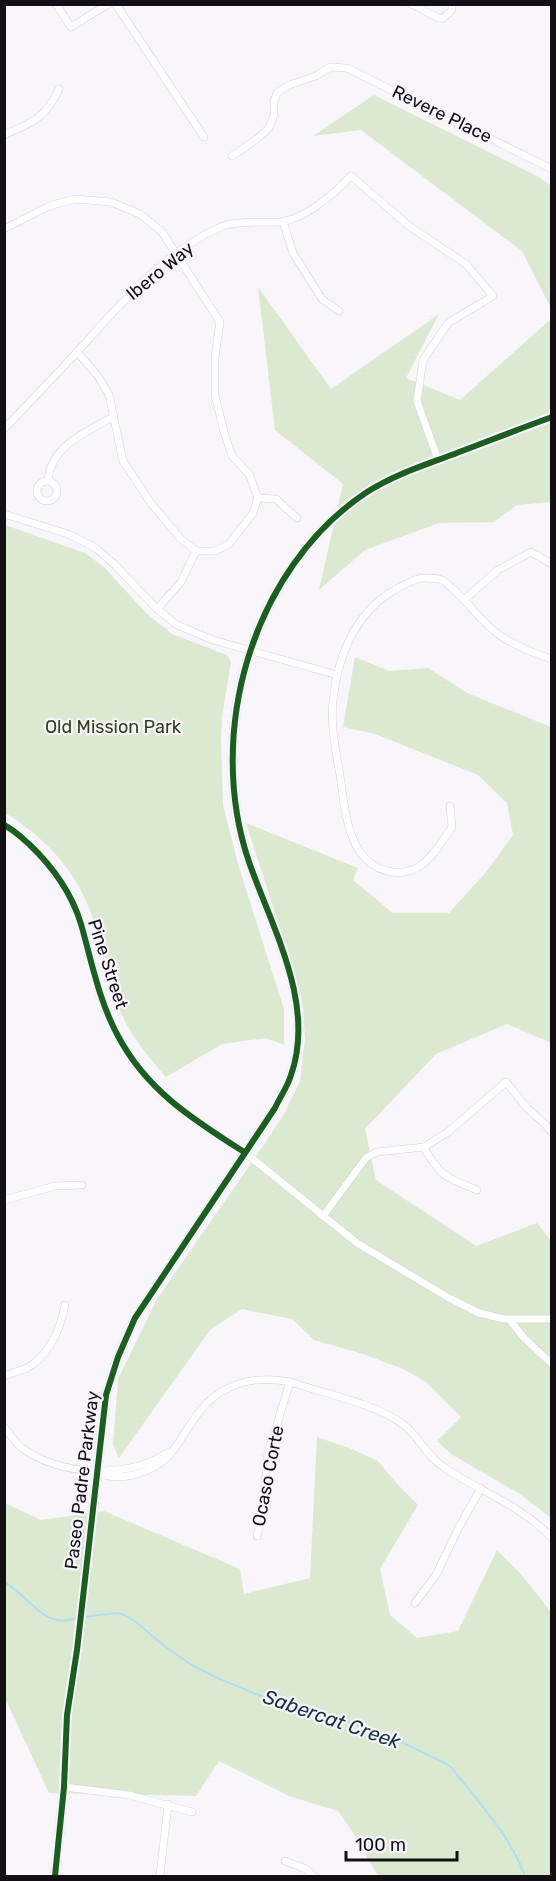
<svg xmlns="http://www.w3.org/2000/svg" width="556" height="1881" font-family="Rubik,sans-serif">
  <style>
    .green { fill: #dbe9d1 }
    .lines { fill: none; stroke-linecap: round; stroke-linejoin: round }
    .stream { stroke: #b0def0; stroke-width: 2 }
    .street-casing { stroke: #d4d2d7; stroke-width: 8 }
    .secondary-casing { stroke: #d4d2d7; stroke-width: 10 }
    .street { stroke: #fefefe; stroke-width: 7 }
    .secondary { stroke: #fefefe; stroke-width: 9 }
    .cycleway-casing { stroke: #f7f4fd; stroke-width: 10 }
    .cycleway { stroke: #1b5e20; stroke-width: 6 }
    .labels { text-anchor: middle; stroke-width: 4.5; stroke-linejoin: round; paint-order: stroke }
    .street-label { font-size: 18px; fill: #121015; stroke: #f7f4fd }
    .park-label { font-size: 18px; fill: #2b4410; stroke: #f7f4fd }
    .water-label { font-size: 20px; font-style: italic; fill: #13323d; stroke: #f7f4fd }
  </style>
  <rect width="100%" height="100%" fill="#f8f6fb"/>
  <!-- green -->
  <g class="green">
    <path d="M374 95 539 177 551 186V308L522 251 361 130 313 136Z"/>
    <path d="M258 287 331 389 439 314 406 378 460 400 551 319V502L517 505 494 522 439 523 365 550 319 590 343 484 275 430Z"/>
    <path d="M5 525 85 553 104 567 145 612 172 634 227 655 231 662 222 717 221 741 223 805 238 864 284 1009V1045L266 1038 222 1044 166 1077C147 1056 130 1034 119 1009 107 982 103 953 95 925 81 876 47 838 5 813Z"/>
    <path d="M355 657 389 671 428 668 467 693 551 727V1045L549 1042 507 1024 436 1054 365 1129 376 1180 476 1246 537 1223 551 1241V1518L520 1494 451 1454 437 1441 461 1417 426 1382 403 1369 363 1354 314 1340 292 1319 242 1309 210 1330 119 1458 113 1445 118 1379 157 1299 267 1140 284 1114 300 1081 305 1039 303 1006 297 981 246 823 358 868 353 880 393 913H449L486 872 513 835 507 803 478 775 375 734 343 727Z"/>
    <path d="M317 1437 352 1449 378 1461 398 1485 418 1505 380 1569 390 1615 417 1638 458 1631 497 1550 521 1574 551 1612V1876H378L352 1831 338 1811 289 1796 219 1761 196 1796 49 1793 5 1698 4 1640 6 1632 5 1629V1503L41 1520 104 1511 240 1569 244 1594 310 1578Z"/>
  </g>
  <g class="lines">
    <!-- stream -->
    <g class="stream">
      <path d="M4 1582C32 1597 42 1630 77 1618"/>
      <path d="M83 1617 115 1613 122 1614 136 1622 163 1645 190 1664 215 1677 292 1709 347 1721 389 1736 445 1763 452 1768C478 1802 510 1835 525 1876"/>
    </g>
    <!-- street casing -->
    <g class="street-casing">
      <g id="street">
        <path d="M56 4 71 27 108 4"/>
        <path d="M115 4 117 6 204 137"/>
        <path d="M411 4C422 8 431 16 442 19L452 10V4"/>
        <path d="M4 135C32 123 46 118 59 89"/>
        <path d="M232 156 257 139 269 128 274 115V101L277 93 289 85 316 76 330 67 347 68 552 169"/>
        <path d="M283 221 293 253 322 299 339 311"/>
        <path d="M4 229 49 206 75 199 111 202 140 214 162 232 220 322 215 356V395L224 432 232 456 249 474 258 498 253 513 229 544 215 551H196L181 539 150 502 123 461 109 395 98 376 77 352"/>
        <path d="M4 429C29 403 53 378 77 352 118 307 160 256 216 229 234 220 259 223 279 222 304 220 334 194 351 176L409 226 466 264 493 296 448 323 423 360 417 401 438 460"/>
        <path d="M48 480C51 446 86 432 113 417"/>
        <circle cx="47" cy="491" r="10"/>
        <path d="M258 498 276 499 297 518"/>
        <path d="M4 514 68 534 96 548 115 565 157 609 177 625 213 640 337 675"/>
        <path d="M465 599 498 570 531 552 552 564"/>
        <path d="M157 609 181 582 196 551"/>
        <path d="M450 806 452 827C443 840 433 857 420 866 400 879 373 871 360 852 347 833 344 805 341 782 337 756 330 727 333 701 337 659 354 615 391 592 400 587 414 578 424 578 429 578 438 578 442 580 446 582 450 587 453 589 469 603 481 622 498 634 515 646 532 653 552 659"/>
        <path d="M4 825 13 829 41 856 65 887 81 922 100 997 118 1037 135 1064 160 1093 183 1112 244 1152 357 1243 449 1298 479 1313 504 1319H552"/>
        <path d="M424 1147C439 1176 447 1178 477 1190"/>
        <path d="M4 1200 55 1186 82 1185"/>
        <path d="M323 1216 366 1158 377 1152 424 1147 448 1132 506 1082 527 1108 546 1125 552 1133"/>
        <path d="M509 1319 524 1338 552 1364"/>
        <path d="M4 1376C12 1373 20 1371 27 1368 50 1355 60 1330 65 1305"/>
        <path d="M4 1427C10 1434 15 1443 22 1448 61 1476 127 1479 167 1453"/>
        <path d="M97 1472C109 1478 120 1478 133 1475 181 1463 178 1432 207 1403 230 1381 260 1376 290 1382 323 1393 377 1404 404 1425 420 1438 428 1458 445 1468 481 1492 522 1506 552 1538"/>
        <path d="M257 1536 263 1503 268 1453 290 1382"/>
        <path d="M415 1603 436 1575 459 1527 481 1488"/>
        <path d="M64 1787 129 1795 192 1812"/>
        <path d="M285 1861 306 1869 313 1876"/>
        <path d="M160 1876 168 1804"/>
      </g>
    </g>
    <!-- secondary casing -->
    <g class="secondary-casing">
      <path id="secondary" d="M55 1876 64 1787 67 1715 77 1650 106 1395 118 1357 135 1318 275 1108C280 1097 288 1086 291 1075 316 1004 272 928 249 862 205 733 252 568 367 492 392 476 419 467 446 457 481 444 516 430 552 417"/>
    </g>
    <!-- street -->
    <use href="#street" class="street"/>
    <!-- secondary -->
    <use href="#secondary" class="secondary"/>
    <!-- cycleway casing -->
    <g class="cycleway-casing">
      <g id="cycleway">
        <path d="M4 825C14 830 21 837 29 844 52 866 72 894 81 924 92 963 99 1001 118 1036 147 1091 194 1120 244 1152"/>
        <path d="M55 1876 64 1787 67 1715 77 1650 106 1395 118 1357 135 1318 275 1108C280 1097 288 1086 291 1075 316 1004 272 928 249 862 205 733 252 568 367 492 392 476 419 467 446 457 481 444 516 430 552 417"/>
      </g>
    </g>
    <!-- cycleway -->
    <use href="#cycleway" class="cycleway"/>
  </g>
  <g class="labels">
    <!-- street labels -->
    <g class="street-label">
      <text transform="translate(442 114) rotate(26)" y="6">Revere Place</text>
      <text transform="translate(160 271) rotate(-39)" y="6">Ibero Way</text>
      <text transform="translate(108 964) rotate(72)" y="6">Pine Street</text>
      <text transform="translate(268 1476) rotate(-79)" y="6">Ocaso Corte</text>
      <text transform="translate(82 1480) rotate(-83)" y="6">Paseo Padre Parkway</text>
    </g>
    <!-- park labels -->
    <g class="park-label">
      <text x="113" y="733">Old Mission Park</text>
    </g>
    <!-- water labels -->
    <g class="water-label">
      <text transform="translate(332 1719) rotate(19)" y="7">Sabercat Creek</text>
    </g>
  </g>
  <!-- border -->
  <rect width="556" height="1881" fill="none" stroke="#121015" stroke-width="12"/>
  <!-- scale -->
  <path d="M346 1851v9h111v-9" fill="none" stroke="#121015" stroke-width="3"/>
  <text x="355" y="1851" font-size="18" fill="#121015" stroke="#f7f4fd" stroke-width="4.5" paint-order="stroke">100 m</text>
</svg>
